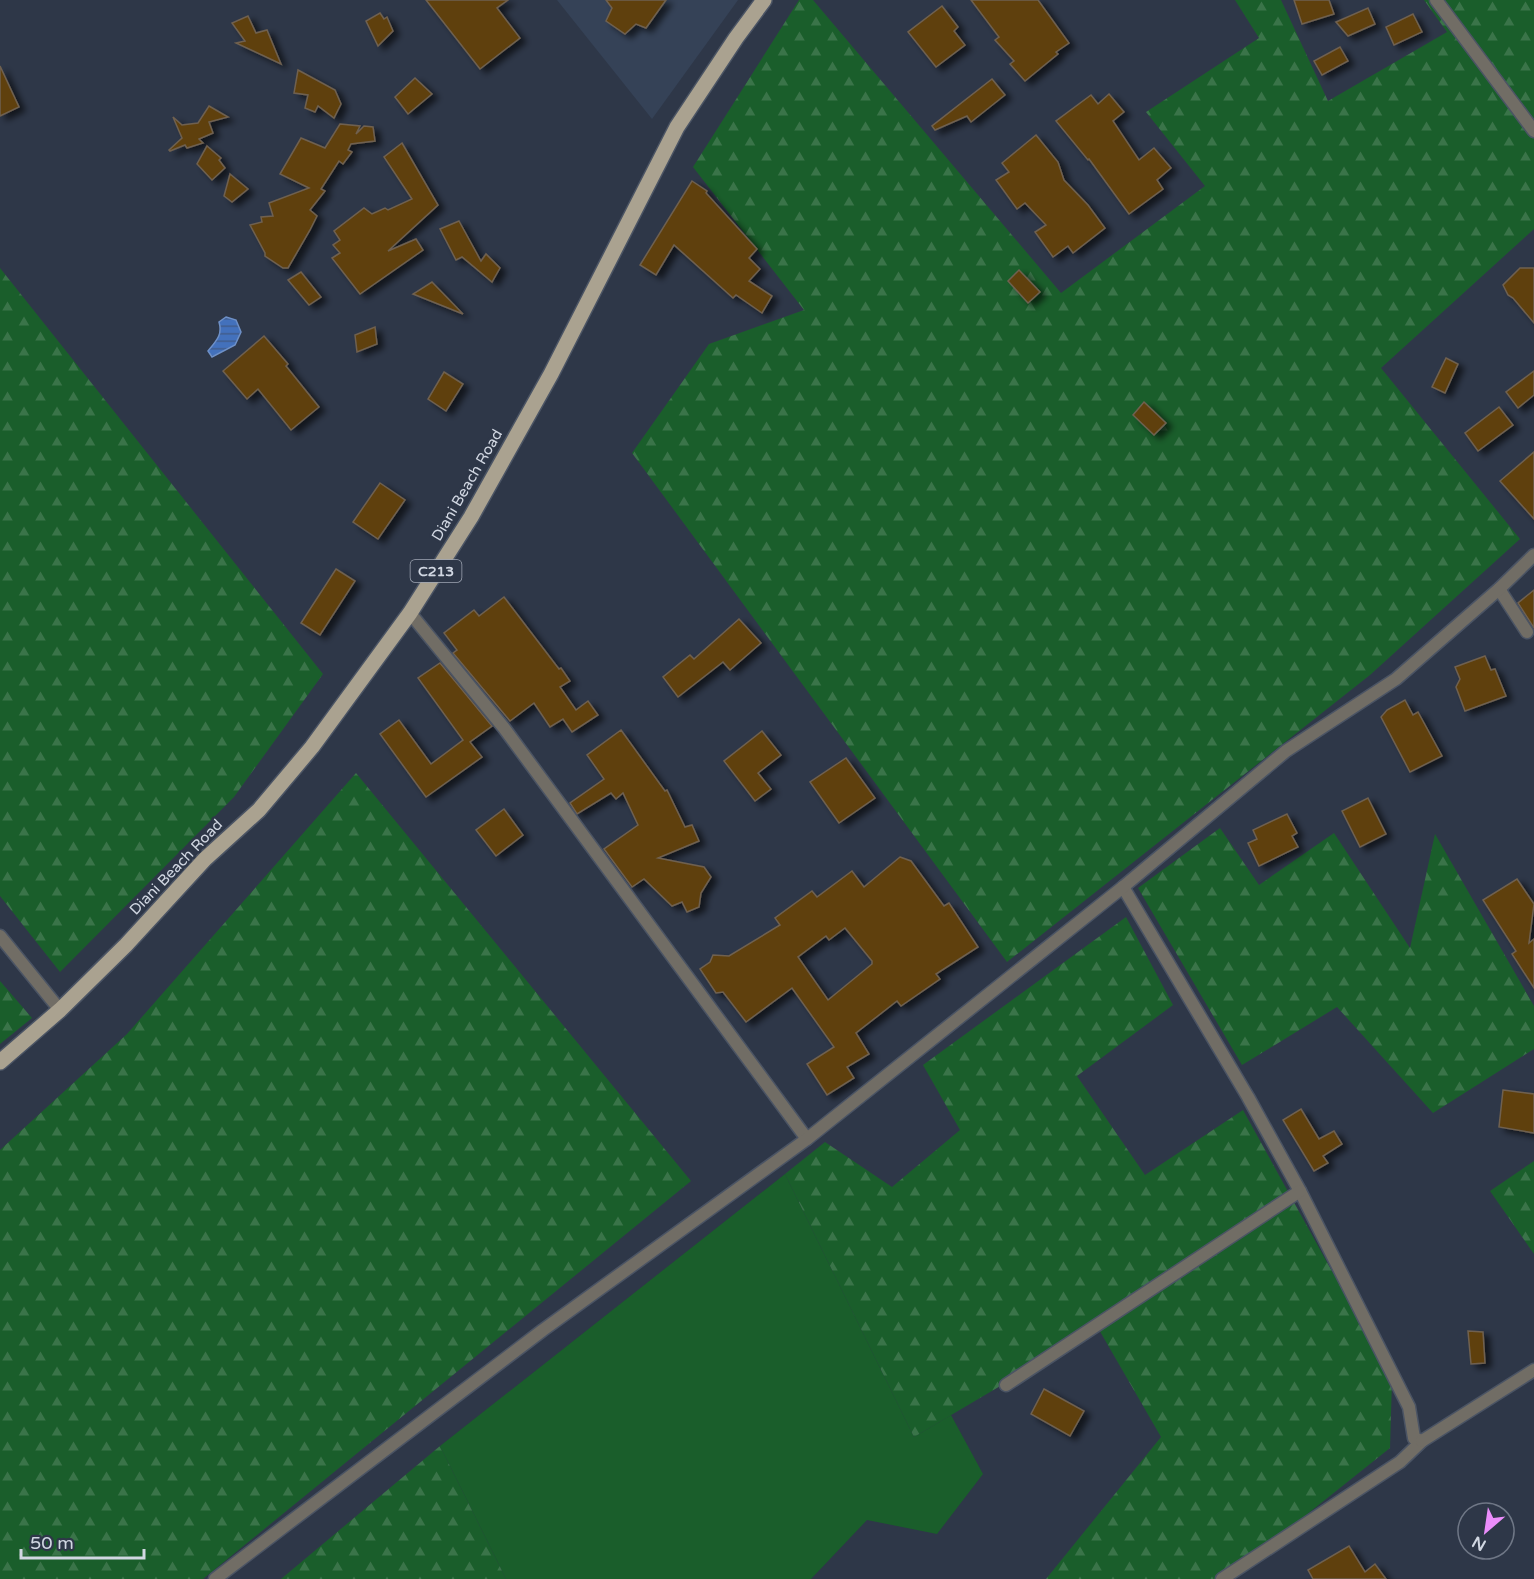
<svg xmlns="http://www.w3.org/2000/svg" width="1534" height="1579" font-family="'Varela Round',sans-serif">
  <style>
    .built { fill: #354257 }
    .green { fill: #1a5e2b }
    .forest { fill: url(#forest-firs) }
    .water { fill: url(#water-rules); stroke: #6e90c7; stroke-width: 1.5 }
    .building { fill: #5f400d; stroke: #6f6150; stroke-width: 1.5; fill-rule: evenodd; filter: url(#shadow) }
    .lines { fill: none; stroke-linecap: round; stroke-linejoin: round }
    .minor-casing { stroke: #4b5464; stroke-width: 15 }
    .primary-casing { stroke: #4b5464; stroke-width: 18 }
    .minor { stroke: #716d65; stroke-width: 12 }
    .primary { stroke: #aaa290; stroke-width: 15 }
    .labels { text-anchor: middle; stroke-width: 5; stroke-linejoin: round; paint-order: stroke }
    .shield { fill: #2e3748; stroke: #a0a7b4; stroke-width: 1.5 }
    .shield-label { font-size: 14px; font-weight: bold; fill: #d1d7e2 }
    .street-label { font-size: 15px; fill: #d1d7e2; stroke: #2e3748 }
  </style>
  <defs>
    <pattern id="forest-firs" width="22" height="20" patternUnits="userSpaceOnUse" patternTransform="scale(1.5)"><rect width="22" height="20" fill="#1a5e2b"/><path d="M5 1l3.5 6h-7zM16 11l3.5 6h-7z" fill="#3a7449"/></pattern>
    <pattern id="water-rules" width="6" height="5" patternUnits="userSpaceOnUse" patternTransform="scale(1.5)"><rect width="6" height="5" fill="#4371bc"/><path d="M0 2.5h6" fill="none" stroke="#415d8c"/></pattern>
    <filter id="shadow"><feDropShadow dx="6" dy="4" stdDeviation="3" flood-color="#0009"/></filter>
  </defs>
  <rect width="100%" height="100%" fill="#2e3748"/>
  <!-- built -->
  <path class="built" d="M557 0H738L652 119Z"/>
  <!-- green -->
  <path class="green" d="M785 1174 914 1437 951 1415 983 1474 937 1534 867 1520 811 1579H506L440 1446Z"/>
  <!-- forest -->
  <g class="forest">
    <path d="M799 0H813L1061 293 1205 186 1146 112 1259 38 1235 0H1281L1328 101 1447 32 1424 0H1534V229L1381 368 1520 539 1370 675 1007 962 632 453 709 344 804 310 693 167Z"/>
    <path d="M0 268 323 674 234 797 60 972 0 896Z"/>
    <path d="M356 773 691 1181 203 1579H0V1150L127 1034Z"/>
    <path d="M1220 828 1259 885 1334 833 1410 948 1435 834 1534 1006V1049L1433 1113 1337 1007 1242 1065 1138 888Z"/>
    <path d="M1126 917 1173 1005 1077 1076 1145 1175 1243 1110 1392 1380 1390 1448 1266 1547 1215 1579H1046L1161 1437 1098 1328 914 1437 785 1174 825 1142 892 1187 960 1130 923 1065Z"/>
    <path d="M0 981 32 1018 0 1044Z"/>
    <path d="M1534 1161V1254L1490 1191Z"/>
    <path d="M440 1446 506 1579H281Z"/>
  </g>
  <!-- water -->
  <path class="water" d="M226 317 236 320 241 332 235 345 212 357 208 351C216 341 223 335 219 322Z"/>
  <!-- building -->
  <g class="building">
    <path d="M426 0H508L497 8 520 38 480 69Z"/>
    <path d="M606 0H666L646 28 636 24 625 34 606 21 612 8Z"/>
    <path d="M971 0H1038L1069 43 1056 52 1058 54 1025 81 1010 64 1014 61 995 40 999 37Z"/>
    <path d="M1294 0H1329L1334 14 1302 24Z"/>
    <path d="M942 6 958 27 954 31 965 45 936 67 908 32Z"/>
    <path d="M1368 8 1375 24 1348 36 1336 22Z"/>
    <path d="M380 13 384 19 387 17 393 31 378 46 366 21Z"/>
    <path d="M1413 14 1422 32 1394 45 1386 27Z"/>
    <path d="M248 16 256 33 267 30 281 64 236 43 245 41 232 23Z"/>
    <path d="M1340 47 1348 61 1322 75 1314 61Z"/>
    <path d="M0 66 19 107 0 116Z"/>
    <path d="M298 70 335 90 341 104 334 118 318 106 315 112 305 108 308 95 294 93Z"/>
    <path d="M415 78 432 94 408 114 395 97Z"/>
    <path d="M992 79 1005 95 971 122 967 116 935 130 932 126Z"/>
    <path d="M1109 94 1124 112 1113 121 1139 160 1154 148 1171 168 1157 180 1163 189 1129 214 1089 159 1088 160 1056 121 1091 95 1098 104Z"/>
    <path d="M209 106 228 117 209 122 213 133 199 139 203 143 187 148 185 145 170 151 169 150 182 138 173 117 182 125 198 123Z"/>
    <path d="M340 124 360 126 356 134 364 126 373 127 375 141 351 144 348 150 352 152 343 164 339 161 321 189 325 191 310 210 317 216 310 230 288 268H283L265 256V253L250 225 262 222 261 217 273 216 269 203 309 188 280 174 301 138 325 148Z"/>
    <path d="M1036 135 1058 162 1064 180 1088 205 1105 228 1073 253 1068 246 1053 257 1035 232 1046 225 1025 203 1017 209 996 180 1009 172 1002 163Z"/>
    <path d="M402 143 438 205 388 251 416 239 423 250 360 294 332 258 340 253 333 245 340 240 334 231 364 208 372 214 385 208 388 210 412 199 384 157Z"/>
    <path d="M207 146 221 158 219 160 225 168 212 180 197 164Z"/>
    <path d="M230 174 248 189 232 202 224 196Z"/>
    <path d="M692 181 707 191 706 193 757 249 749 258 760 269 749 281 772 296 762 313 736 295 733 298 674 245 656 275 640 265Z"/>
    <path d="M459 221 481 261 486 254 500 268 492 282 462 257 456 260 440 229Z"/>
    <path d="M1520 268H1534V323L1513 298 1508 295 1503 285Z"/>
    <path d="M1019 270 1040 292 1028 303 1008 281Z"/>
    <path d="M301 272 321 297 309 305 288 280Z"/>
    <path d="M432 282 463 314 413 294Z"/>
    <path d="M375 327 377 344 357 352 355 335Z"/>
    <path d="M264 336 288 364 286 366 319 407 291 430 258 389 247 399 223 371Z"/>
    <path d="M1446 358 1458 364 1445 393 1432 387Z"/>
    <path d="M1534 371V395L1518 408 1506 392Z"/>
    <path d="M444 372 463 384 446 411 428 399Z"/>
    <path d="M1144 402 1166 423 1154 435 1133 415Z"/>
    <path d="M1499 407 1513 425 1478 451 1465 433Z"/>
    <path d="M1534 452V519L1500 481Z"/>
    <path d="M380 483 405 500 378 539 353 522Z"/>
    <path d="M336 569 355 581 320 635 301 623Z"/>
    <path d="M1534 590V628L1518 603Z"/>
    <path d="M504 597 559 669 561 668 570 681 560 687 576 710 588 701 598 715 572 732 563 719 550 727 534 703 510 721 453 653 457 650 444 633 474 610 479 616Z"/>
    <path d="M739 619 761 643 730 670 723 662 678 697 663 677 690 655 694 659Z"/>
    <path d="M1485 656 1491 670 1495 669 1506 696 1465 711 1456 687 1460 679 1455 667Z"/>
    <path d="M440 663 492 726 470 742 482 757 426 797 380 734 399 720 431 764 463 740 418 678Z"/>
    <path d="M1405 700 1413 715 1418 712 1442 756 1410 772 1381 717 1387 710Z"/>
    <path d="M621 730 665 791 667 790 685 827 692 825 699 841 658 858 704 867 711 877 701 893 699 907 687 912 682 902 672 906 644 879 632 887 604 849 638 825 623 793 616 799 611 793 577 814 570 803 604 779 587 755Z"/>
    <path d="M762 731 781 755 758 773 771 789 755 801 724 761Z"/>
    <path d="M846 758 875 798 839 823 810 782Z"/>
    <path d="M1368 798 1386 834 1360 847 1342 811Z"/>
    <path d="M504 809 523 835 496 856 476 830Z"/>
    <path d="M1287 814 1297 833 1292 836 1298 847 1259 866 1248 843 1257 839 1253 830Z"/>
    <path d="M900 857 911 861 944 906 949 903 978 947 936 974 940 979 901 1006 897 1001 856 1033 869 1054 847 1067 854 1078 827 1095 807 1064 834 1047 792 988 746 1022 723 992 716 993 700 969 710 962 713 955 729 956 780 925 775 918 812 891 817 897 852 871 864 887ZM845 928 872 961V964L828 1000 798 957 826 936 829 940Z"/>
    <path d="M1517 879 1534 904 1529 943 1534 939V988L1512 954 1516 951 1483 900Z"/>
    <path d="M1503 1090 1534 1094V1133L1499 1127Z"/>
    <path d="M1301 1109 1319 1139 1334 1131 1342 1144 1323 1156 1328 1163 1314 1171 1283 1120Z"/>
    <path d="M1468 1331 1483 1332 1485 1363 1471 1364Z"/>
    <path d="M1044 1389 1084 1411 1070 1436 1031 1414Z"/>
    <path d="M1349 1546 1365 1572 1375 1564 1386 1579H1313L1308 1570Z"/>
  </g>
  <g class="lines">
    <!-- minor casing -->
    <g class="minor-casing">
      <g id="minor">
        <path d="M1436 0 1534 131"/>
        <path d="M1499 589 1527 632"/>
        <path d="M410 613 504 728 807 1139"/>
        <path d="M1123 887 1248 1097 1300 1191 1409 1407 1414 1438 1422 1441 1400 1462 1222 1579"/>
        <path d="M0 936 60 1010"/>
        <path d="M1006 1385 1300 1191"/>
        <path d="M1422 1441 1534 1370"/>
        <path d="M215 1579 543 1330 807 1139 1123 887 1286 751 1396 679 1499 589 1534 555"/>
      </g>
    </g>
    <!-- primary casing -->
    <g class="primary-casing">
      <path id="primary" d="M0 1062 60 1010 126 945 205 859 259 810 312 747 410 613 471 517 551 374 677 127 736 38 764 0"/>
    </g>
    <!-- minor -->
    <use href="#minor" class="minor"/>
    <!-- primary -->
    <use href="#primary" class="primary"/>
  </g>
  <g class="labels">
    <!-- shield labels -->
    <rect class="shield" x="410.5" y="560" width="51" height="22" rx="4.5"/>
    <g class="shield-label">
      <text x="436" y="576">C213</text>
    </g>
    <!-- street labels -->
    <g class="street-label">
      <text transform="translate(467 485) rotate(-60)" y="5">Diani Beach Road</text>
      <text transform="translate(176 867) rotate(-46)" y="5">Diani Beach Road</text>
    </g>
  </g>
  <!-- north arrow -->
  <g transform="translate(1486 1531) rotate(209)"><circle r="28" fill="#2e3748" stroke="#6f7786" stroke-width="1.5"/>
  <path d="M0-4.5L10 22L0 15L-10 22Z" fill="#eb8dfb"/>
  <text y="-9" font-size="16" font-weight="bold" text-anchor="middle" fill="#d1d7e2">N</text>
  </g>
  <!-- scale -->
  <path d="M21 1549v9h123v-9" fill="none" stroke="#d1d7e2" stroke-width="3"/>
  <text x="30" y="1549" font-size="18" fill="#d1d7e2" stroke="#2e3748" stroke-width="4.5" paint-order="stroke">50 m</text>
</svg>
